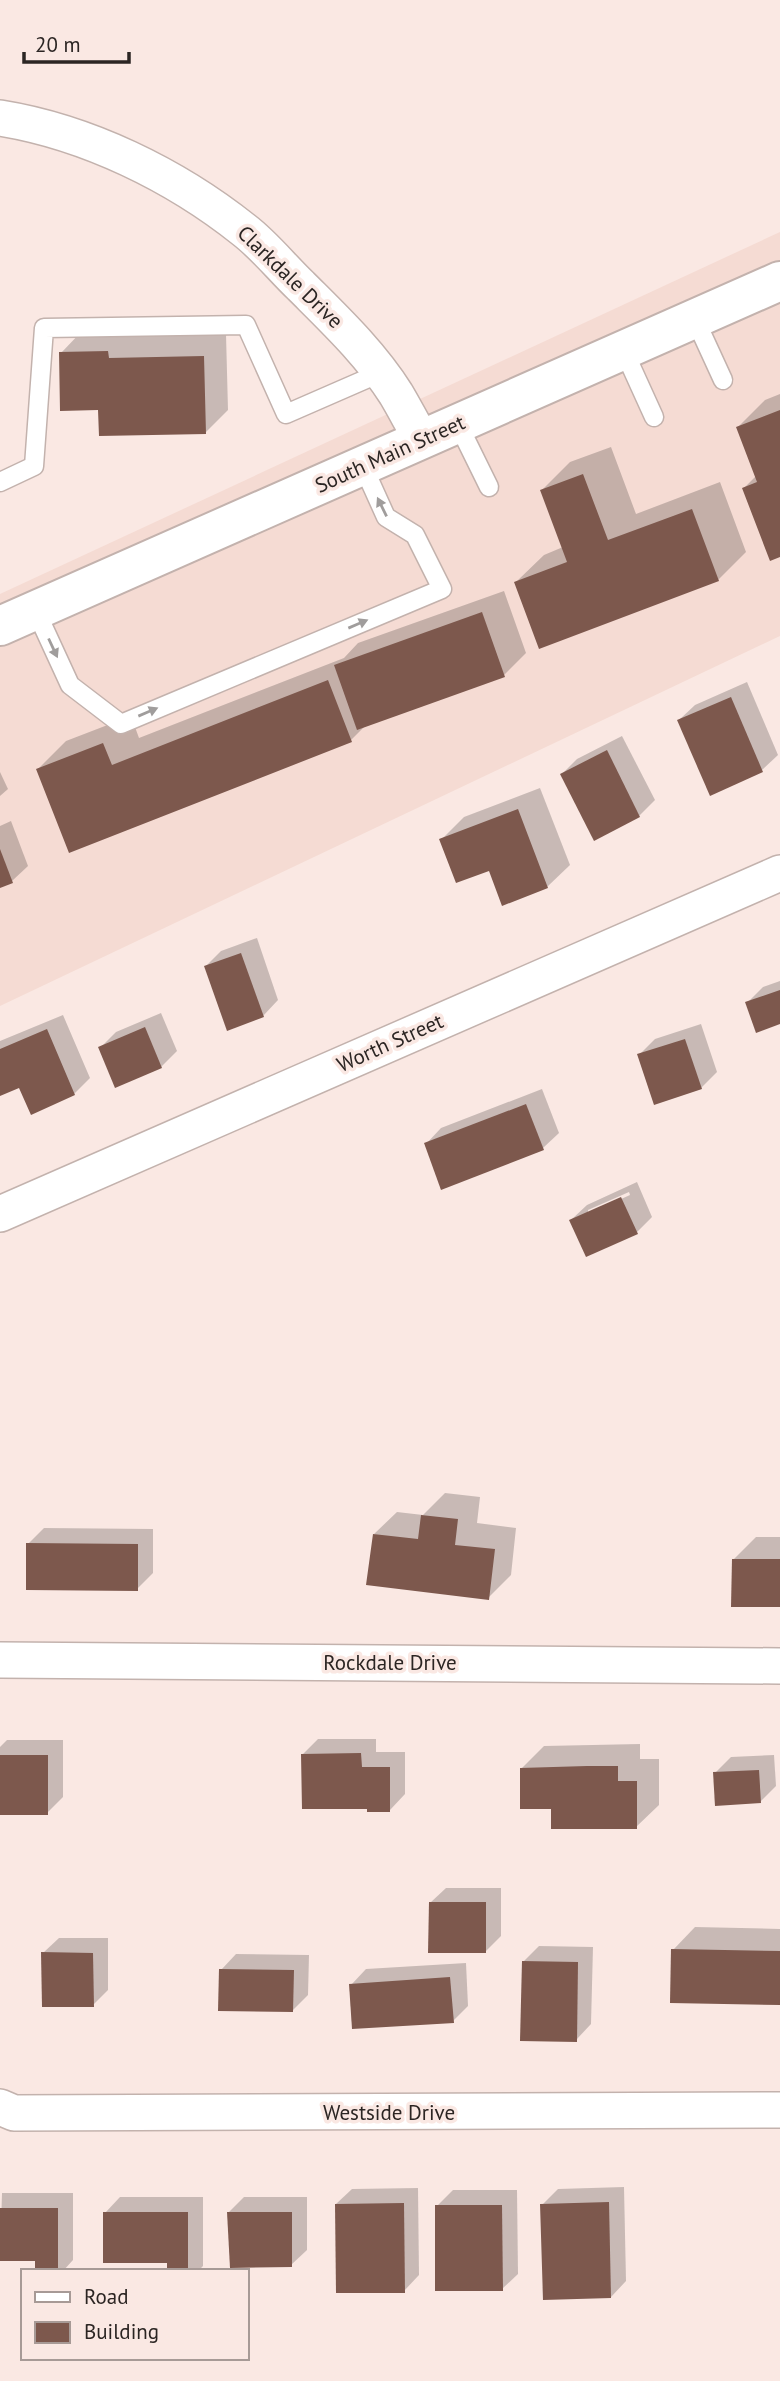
<svg xmlns="http://www.w3.org/2000/svg" width="780" height="2381" font-family="'PT Sans',sans-serif">
  <style>
    .built { fill: #f5dbd3 }
    .shadow { fill: #0003; fill-rule: evenodd }
    .building { fill: #7d584d }
    .lines { fill: none; stroke-linecap: round; stroke-linejoin: round }
    .service-casing { stroke: #c3b2ad; stroke-width: 21 }
    .minor-casing { stroke: #c3b2ad; stroke-width: 38 }
    .secondary-casing { stroke: #c3b2ad; stroke-width: 42 }
    .service { stroke: #fff; stroke-width: 18 }
    .minor { stroke: #fff; stroke-width: 35 }
    .secondary { stroke: #fff; stroke-width: 38 }
    .oneway { fill: #a09d9c }
    .labels { text-anchor: middle; stroke-width: 7; stroke-linejoin: round; paint-order: stroke }
    .street-label { font-size: 21px; fill: #2b2523; stroke: #fae8e3 }
  </style>
  <rect width="100%" height="100%" fill="#fae8e3"/>
  <!-- built -->
  <path class="built" d="M780 232V636L0 1006V594Z"/>
  <!-- shadow -->
  <g class="shadow">
    <path d="M83 330H130V336L226 334 228 410 206 432 100 408 61 353Z"/>
    <path d="M780 394V555L744 488 756 476 738 427 765 400Z"/>
    <path d="M611 447 636 514 720 482 746 552 718 580 516 582 544 555 563 547 542 490 570 462Z"/>
    <path d="M504 591 526 653 504 675 366 725 351 740 70 851 38 769 66 741 131 716 139 738 344 658 358 643Z"/>
    <path d="M747 682 778 755 762 770 711 793 679 720 695 705Z"/>
    <path d="M622 736 655 800 639 816 562 774 577 759Z"/>
    <path d="M0 772 8 789 0 796Z"/>
    <path d="M540 788 570 865 547 887 490 868 441 840 464 817Z"/>
    <path d="M11 821 28 866 12 881 0 886V826Z"/>
    <path d="M257 938 278 1000 263 1016 206 966 221 951Z"/>
    <path d="M780 981V1022L747 1003 763 987Z"/>
    <path d="M161 1013 177 1051 161 1067 100 1048 116 1032Z"/>
    <path d="M63 1015 90 1078 74 1094 20 1086 0 1094V1041Z"/>
    <path d="M701 1024 717 1072 701 1088 639 1055 655 1039Z"/>
    <path d="M542 1089 559 1133 543 1148 426 1144 441 1128Z"/>
    <path d="M637 1182 652 1217 637 1232 571 1220 587 1205ZM629 1192 630 1195 588 1214V1210Z"/>
    <path d="M445 1493 480 1497 477 1523 516 1528 511 1575 488 1598 374 1534 397 1512 423 1515Z"/>
    <path d="M44 1528 153 1529V1573L137 1589 28 1544Z"/>
    <path d="M756 1537H780V1606L733 1560Z"/>
    <path d="M318 1739H376V1752H405V1794L390 1810 303 1754Z"/>
    <path d="M7 1740H63V1797L47 1813H0V1747Z"/>
    <path d="M640 1744V1759H659V1805L636 1827 553 1807 522 1768 544 1746Z"/>
    <path d="M774 1755 776 1786 760 1802 715 1773 731 1757Z"/>
    <path d="M446 1888H501V1936L485 1952 430 1903Z"/>
    <path d="M695 1927 780 1929V2003L673 1950Z"/>
    <path d="M59 1938H108V1990L93 2005 43 1953Z"/>
    <path d="M539 1946 593 1947 591 2024 576 2040 524 1961Z"/>
    <path d="M236 1954 309 1955 308 1995 293 2010 221 1970Z"/>
    <path d="M466 1963 468 2006 453 2021 351 1985 366 1969Z"/>
    <path d="M624 2187 626 2281 611 2297 542 2205 558 2189Z"/>
    <path d="M418 2188 419 2275 404 2291 336 2204 352 2189Z"/>
    <path d="M453 2190H517L518 2274 502 2289 437 2206Z"/>
    <path d="M2 2193H73V2260L63 2271H36L37 2259H0Z"/>
    <path d="M120 2197H203V2266L198 2271H169V2262L105 2213Z"/>
    <path d="M244 2197H307V2250L291 2265 229 2212Z"/>
  </g>
  <!-- building -->
  <g class="building">
    <path d="M108 351 109 358 204 356 206 434 99 436 98 410 60 411 59 352Z"/>
    <path d="M780 410V557L770 561 742 488 757 482 736 427Z"/>
    <path d="M583 474 608 540 692 509 719 581 539 649 514 582 567 562 540 490Z"/>
    <path d="M482 612 505 677 357 730 334 665Z"/>
    <path d="M328 680 352 742 69 853 36 769 103 743 112 765Z"/>
    <path d="M731 697 763 772 710 796 677 720Z"/>
    <path d="M607 750 640 817 594 841 560 774Z"/>
    <path d="M518 809 548 888 502 906 489 871 456 883 439 839Z"/>
    <path d="M0 849 13 883 0 888Z"/>
    <path d="M241 953 264 1017 227 1031 204 966Z"/>
    <path d="M780 990V1024L756 1033 745 1002Z"/>
    <path d="M145 1027 162 1068 115 1088 98 1047Z"/>
    <path d="M47 1029 75 1095 31 1115 19 1088 0 1096V1049Z"/>
    <path d="M685 1039 702 1089 654 1105 637 1054Z"/>
    <path d="M526 1104 544 1150 441 1190 424 1143Z"/>
    <path d="M621 1197 638 1234 586 1257 569 1220Z"/>
    <path d="M421 1515 458 1519 455 1545 495 1549 489 1600 366 1585 373 1534 418 1539Z"/>
    <path d="M26 1543 138 1544V1591L26 1590Z"/>
    <path d="M732 1559H780V1607H731Z"/>
    <path d="M361 1753 362 1767H390V1812H367V1809H302L301 1754Z"/>
    <rect x="0" y="1755" width="48" height="60"/>
    <path d="M587 1766H618V1781H637V1829H551V1809H520V1768Z"/>
    <path d="M759 1770 761 1803 715 1806 713 1772Z"/>
    <path d="M429 1902H486V1953H428Z"/>
    <path d="M671 1949 780 1951V2005L670 2003Z"/>
    <path d="M41 1952 93 1953 94 2007H42Z"/>
    <path d="M522 1961 578 1962 577 2042 520 2041Z"/>
    <path d="M219 1969 294 1970 293 2012 218 2011Z"/>
    <path d="M450 1977 454 2023 352 2029 349 1984Z"/>
    <path d="M609 2202 611 2298 543 2300 540 2204Z"/>
    <path d="M404 2203 405 2293H336L335 2204Z"/>
    <path d="M435 2205H502L503 2291H435Z"/>
    <path d="M0 2208H58V2271H35V2261H0Z"/>
    <path d="M103 2212H188V2271H167V2263H103Z"/>
    <path d="M227 2212H292V2267L230 2268Z"/>
  </g>
  <g class="lines">
    <!-- service casing -->
    <g class="service-casing">
      <g id="service">
        <path d="M695 319 723 380"/>
        <path d="M624 351 654 417"/>
        <path d="M458 424 489 487"/>
        <path d="M0 482 34 466 44 328 246 325 286 414 380 373"/>
        <path d="M36 611 70 685 121 724 442 589 415 535 386 517 363 466"/>
      </g>
    </g>
    <!-- minor casing -->
    <g class="minor-casing">
      <g id="minor">
        <path d="M0 118C87 132 175 175 244 230 265 246 282 268 301 286 335 320 370 353 396 394 405 409 413 425 422 440"/>
        <path d="M0 1214 780 873"/>
        <path d="M0 1660 780 1666"/>
        <path d="M0 2107 14 2113 780 2110"/>
      </g>
    </g>
    <!-- secondary casing -->
    <g class="secondary-casing">
      <path id="secondary" d="M0 626 780 281"/>
    </g>
    <!-- service -->
    <use href="#service" class="service"/>
    <!-- minor -->
    <use href="#minor" class="minor"/>
    <!-- secondary -->
    <use href="#secondary" class="secondary"/>
  </g>
  <!-- one-way arrows -->
  <defs><path id="oneway-solid" d="M-6-.8H1V-3.2L6.5 0L1 3.2V.8H-6Z" transform="scale(1.75)"/></defs>
  <g class="oneway">
    <use href="#oneway-solid" transform="translate(382 507) rotate(-116)"/>
    <use href="#oneway-solid" transform="translate(358 624) rotate(-23)"/>
    <use href="#oneway-solid" transform="translate(53 648) rotate(65)"/>
    <use href="#oneway-solid" transform="translate(148 712) rotate(-23)"/>
  </g>
  <g class="labels">
    <!-- street labels -->
    <g class="street-label">
      <text transform="translate(290 277) rotate(44)" y="7">Clarkdale Drive</text>
      <text transform="translate(390 454) rotate(-24)" y="7">South Main Street</text>
      <text transform="translate(390 1043) rotate(-24)" y="7">Worth Street</text>
      <text x="390" y="1670">Rockdale Drive</text>
      <text x="389" y="2120">Westside Drive</text>
    </g>
  </g>
  <!-- legend -->
  <rect x="21" y="2269" width="228" height="91" fill="#fae8e3" stroke="#a79a96" stroke-width="2"/>
  <rect x="35" y="2292" width="35" height="10" fill="#ffffff" stroke="#a79a96" stroke-width="2"/>
  <text x="84" y="2304" font-size="21" fill="#2b2523">Road</text>
  <rect x="35" y="2322" width="35" height="21" fill="#7d584d" stroke="#a79a96" stroke-width="2"/>
  <text x="84" y="2339" font-size="21" fill="#2b2523">Building</text>
  <!-- scale -->
  <path d="M24 52v10h105v-10" fill="none" stroke="#2b2523" stroke-width="3.5"/>
  <text x="35" y="52" font-size="21" fill="#2b2523" stroke="#fae8e3" stroke-width="5" paint-order="stroke">20 m</text>
</svg>
